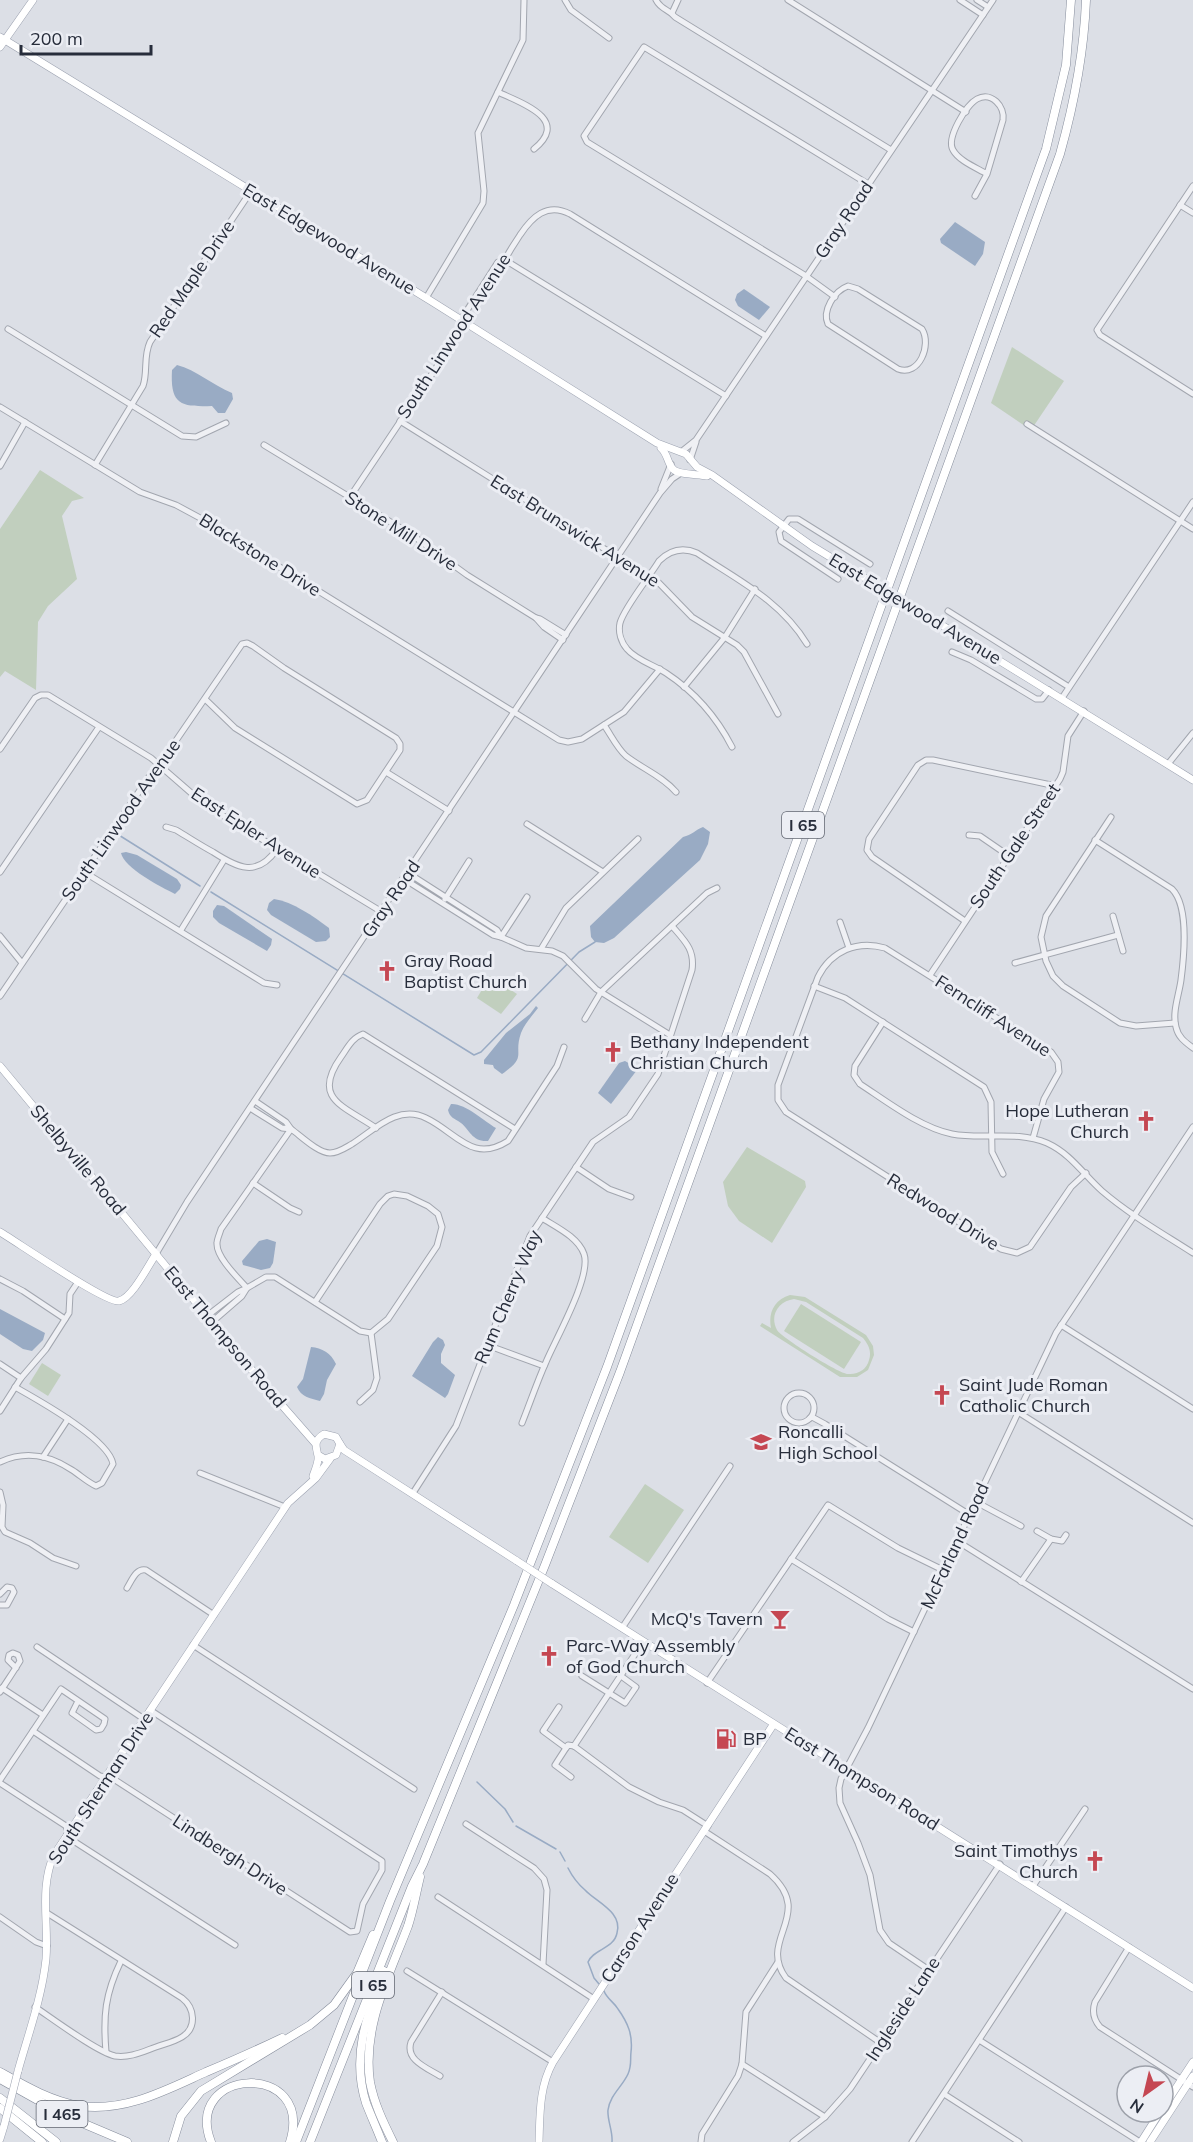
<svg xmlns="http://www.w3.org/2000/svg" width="1193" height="2142" font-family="Mulish,sans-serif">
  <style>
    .green { fill: #c1cfbe; fill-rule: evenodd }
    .water { fill: #99abc4 }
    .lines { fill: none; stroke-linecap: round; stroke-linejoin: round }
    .stream { stroke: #99abc4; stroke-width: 1.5 }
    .minor-casing { stroke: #a2a6af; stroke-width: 7 }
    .major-casing { stroke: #9da3b1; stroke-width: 8 }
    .highway-casing { stroke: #858c9b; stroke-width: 9 }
    .minor { stroke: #eff0f4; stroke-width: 5 }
    .major { stroke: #fff; stroke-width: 7 }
    .highway { stroke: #fff; stroke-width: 8 }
    .major-bridge-casing { stroke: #9da3b1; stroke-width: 8; stroke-linecap: butt }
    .major-bridge { stroke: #fff; stroke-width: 7 }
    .labels { text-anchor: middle; stroke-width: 6; stroke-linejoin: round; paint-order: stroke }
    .shield { fill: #eceef4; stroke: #626772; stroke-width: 1.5 }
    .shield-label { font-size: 16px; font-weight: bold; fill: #272d3b }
    .street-label { font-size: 18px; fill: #272d3b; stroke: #eceef4 }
    .poi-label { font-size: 18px; fill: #272d3b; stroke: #eceef4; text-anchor: start }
  </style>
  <rect width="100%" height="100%" fill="#dcdfe6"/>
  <!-- green -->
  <g class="green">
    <path d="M1012 347 1064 381 1031 430 991 403Z"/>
    <path d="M40 470 84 498 72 501 62 516 77 579 48 606 38 622 36 690 5 671 0 677V529Z"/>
    <path d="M490 976 517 994 501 1014 477 998Z"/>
    <path d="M747 1147 805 1181 806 1187 772 1243 739 1221 728 1206 723 1182Z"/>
    <path d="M790 1295 805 1297 866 1335 873 1346 874 1355 868 1370 857 1377H840L760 1326 762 1323 771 1328C768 1313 774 1300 790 1295ZM794 1299 806 1302 863 1338C868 1344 872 1351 869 1360 867 1369 858 1375 848 1374 839 1374 781 1337 777 1330 769 1315 779 1301 794 1299Z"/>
    <path d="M801 1304 861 1342 844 1369 784 1331Z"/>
    <path d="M42 1363 61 1375 48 1396 29 1384Z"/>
    <path d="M645 1484 684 1510 648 1563 609 1537Z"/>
  </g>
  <!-- water -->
  <g class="water">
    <path d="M955 222 985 242 983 254 975 266 941 243 940 239Z"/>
    <path d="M744 289 770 307 759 320 738 306 735 300 737 294Z"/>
    <path d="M177 365C196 370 213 385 232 393L233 399 225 413H218L212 406C181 407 170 405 172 370Z"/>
    <path d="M703 827 710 832 708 844 700 860 614 938 604 943 595 942 591 937 590 926 683 837C692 835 695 830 703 827Z"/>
    <path d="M126 852 137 855 177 879 181 885 180 889 175 894C161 887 124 868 121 853Z"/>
    <path d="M274 899C293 902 313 916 329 928L330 937 326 941 316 942 271 915 267 910 269 903Z"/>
    <path d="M217 905 224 906 272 939 271 945 267 951 219 923 213 917V911Z"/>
    <path d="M536 1006 538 1008C532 1016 525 1023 521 1033 513 1056 528 1056 502 1074L494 1068 493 1065 484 1064V1060L506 1033 530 1014Z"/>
    <path d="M625 1061 635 1067 637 1070 611 1104 598 1093 619 1063Z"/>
    <path d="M451 1104C465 1103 484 1121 496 1128L488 1141C472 1142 470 1130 461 1123 454 1118 450 1118 448 1110Z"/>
    <path d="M267 1239 276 1242 273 1263 270 1268 261 1270 243 1265 242 1261 259 1241Z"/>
    <path d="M0 1309 45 1333 43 1340 32 1351 23 1349 3 1336 0 1334Z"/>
    <path d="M438 1337 443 1340 445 1345 441 1354V1363L455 1375 448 1394 445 1398 412 1376 433 1342Z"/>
    <path d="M311 1347C322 1348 331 1353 336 1364L327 1380 324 1394 320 1401C310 1398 301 1397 297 1387L303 1379Z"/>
  </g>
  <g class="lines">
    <!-- stream -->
    <g class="stream">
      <path d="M114 832 200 886"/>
      <path d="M211 892 474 1055 481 1052 579 952 595 942"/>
      <path d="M477 1782 505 1809 513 1822"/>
      <path d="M516 1826 556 1849"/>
      <path d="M560 1852 565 1861"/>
      <path d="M568 1868C572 1876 578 1884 585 1890 596 1902 623 1912 617 1933 614 1949 593 1949 588 1962L594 1978 599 1984"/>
      <path d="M604 1991C607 1999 614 2002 618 2009 628 2023 633 2035 631 2052 630 2060 632 2065 628 2074 622 2087 610 2095 608 2110 607 2120 613 2131 612 2142"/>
    </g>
    <!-- minor casing -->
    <g class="minor-casing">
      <g id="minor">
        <path d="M565 0 571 10 609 38"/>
        <path d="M656 0C661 10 669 9 675 17L891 150"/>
        <path d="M788 0 966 112"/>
        <path d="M960 0 983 15"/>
        <path d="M977 0 988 7"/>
        <path d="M672 13 678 0"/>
        <path d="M498 92C521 103 571 119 534 149"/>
        <path d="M1193 186 1097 330 1100 335 1193 394"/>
        <path d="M975 196 987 174 1003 120C1005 107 992 91 977 99 966 105 946 138 953 150 959 161 977 168 987 174"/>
        <path d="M1180 205 1193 213"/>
        <path d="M505 260 726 396"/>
        <path d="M848 286 858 289 922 329C932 345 919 377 898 369L828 324C822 311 834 291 848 286Z"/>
        <path d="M835 297 806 276 587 142 584 136 644 47 868 184"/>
        <path d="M426 298 483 203 484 191 478 133 523 40 524 0"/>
        <path d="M8 329 182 436 196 437 226 423"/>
        <path d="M0 407 140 492 176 505 202 519 559 740 568 742 582 739 624 712 660 669"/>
        <path d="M400 421 659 583 692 617 737 645 744 652 778 714"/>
        <path d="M1027 424 1193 529"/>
        <path d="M264 445 412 535 467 575 536 618"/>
        <path d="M681 452 696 440 993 0"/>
        <path d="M690 460 696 442"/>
        <path d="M95 465 143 386C148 372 143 357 150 342L251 191"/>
        <path d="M0 466 25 422"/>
        <path d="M661 489 671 464"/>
        <path d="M350 497 462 329 464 315 498 262 505 260C509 251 515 243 520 235 532 217 547 202 570 214L766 336"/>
        <path d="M838 579 781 541 779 532 789 519H798L870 564"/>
        <path d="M948 611 1069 687"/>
        <path d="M563 640 544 627 536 618 540 619 566 635"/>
        <path d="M952 652 971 660 1036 699H1042L1049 690"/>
        <path d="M684 687 725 637 755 589"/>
        <path d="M1062 698 1193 502"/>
        <path d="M604 725C611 735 617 748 626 756 643 769 662 776 676 792"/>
        <path d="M732 747C716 716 695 692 666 673 654 665 636 660 627 649 621 642 618 632 620 623 624 608 650 576 659 561 670 550 683 547 697 553 738 580 781 601 807 644"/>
        <path d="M0 749 35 698 41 695H48L151 758 197 798 217 812 382 912"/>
        <path d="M1168 764 1193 733"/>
        <path d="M386 772 449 811"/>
        <path d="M1111 817 1046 916 1041 937 1046 961 1053 976 1063 986 1120 1023 1136 1026 1175 1023"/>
        <path d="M527 824 603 872"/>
        <path d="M166 827 176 830C188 837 200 845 213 852 238 868 257 878 277 849"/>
        <path d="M969 835 980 836 1009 856"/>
        <path d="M1095 840 1172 889C1189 906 1184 957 1181 980 1179 995 1172 1012 1176 1027 1178 1037 1185 1042 1193 1048"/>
        <path d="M0 872 99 727"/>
        <path d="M84 872 264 983 277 985"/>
        <path d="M404 879 493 935 501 937 497 930 408 873"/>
        <path d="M527 897 501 937 526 948 552 951 563 956 596 989 670 1035"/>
        <path d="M445 899 469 861"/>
        <path d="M1113 916 1123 951"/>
        <path d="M965 921 872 857 867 850 869 839 918 765 926 760H933L1056 786"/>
        <path d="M840 922 849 948"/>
        <path d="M181 930 224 860"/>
        <path d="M0 936 22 963"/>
        <path d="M541 949 566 908 638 839"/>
        <path d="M1015 963 1118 935"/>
        <path d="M930 975 1060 779 1063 772 1068 736 1084 711"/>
        <path d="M814 986 845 998 984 1087 991 1102 992 1152 1003 1174"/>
        <path d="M0 996 155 768 162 761 242 644 247 643 253 646 284 668 396 738 400 744V750L367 800 357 804 235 728 205 699"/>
        <path d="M585 1019 601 992 707 893 717 888"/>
        <path d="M883 1022 855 1066 854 1075 860 1084C886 1101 921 1128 952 1134 984 1140 1016 1130 1047 1143 1071 1154 1083 1174 1102 1191 1130 1215 1162 1233 1193 1253"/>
        <path d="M250 1108 282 1128 291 1129 286 1122 255 1101"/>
        <path d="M376 1128C344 1106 311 1099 341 1057 348 1047 352 1038 363 1034L515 1129"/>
        <path d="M1033 1138 1044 1099 1059 1072 1058 1062 1051 1052 885 948C857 940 831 951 818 977L778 1085V1100L786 1112 1001 1249 1017 1253 1030 1247 1071 1187 1086 1173"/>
        <path d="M576 1167 609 1189 631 1197"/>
        <path d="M253 1183 290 1208 299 1212"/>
        <path d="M156 1254 187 1202 660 493 672 479 681 473"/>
        <path d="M0 1279 23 1291 65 1319"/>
        <path d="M315 1302 380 1204 388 1196 394 1194 407 1196 428 1206 438 1214 442 1227 437 1246 388 1319 371 1333"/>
        <path d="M207 1316 238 1292 247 1288 242 1296 212 1322"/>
        <path d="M1061 1325 1193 1409"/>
        <path d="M371 1333 360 1331 275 1277H266L247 1288C238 1278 216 1257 217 1243 217 1239 220 1233 221 1229L291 1129C301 1136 318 1153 330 1153 338 1153 345 1148 352 1144 374 1130 398 1104 426 1118 456 1132 472 1164 508 1141L557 1066 564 1047"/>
        <path d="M487 1345 544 1366"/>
        <path d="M0 1364 21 1378"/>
        <circle cx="799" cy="1408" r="15"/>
        <path d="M360 1402 373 1390 377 1378 371 1333"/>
        <path d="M0 1411 21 1378 46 1349 69 1313 70 1294 78 1282"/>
        <path d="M1018 1412 1193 1523"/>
        <path d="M810 1418 812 1417 825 1424 970 1515"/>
        <path d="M522 1423C530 1403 537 1382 546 1362 555 1340 592 1276 584 1254 578 1237 556 1227 542 1218"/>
        <path d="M43 1457 68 1419"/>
        <path d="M0 1462C26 1450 49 1455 72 1470 80 1475 87 1482 96 1486L102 1483 113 1464C109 1439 38 1400 15 1387"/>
        <path d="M200 1473 285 1507"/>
        <path d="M0 1492 3 1505 2 1527 5 1532 30 1543 53 1558 76 1566"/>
        <path d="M413 1493 456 1426 530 1236 593 1142 629 1117 658 1074 692 970C695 950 685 941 672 926"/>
        <path d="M976 1502 1021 1526"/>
        <path d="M1037 1531 1051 1539 1062 1541 1066 1535"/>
        <path d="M957 1541 1193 1689"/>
        <path d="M791 1559 888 1619 914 1632"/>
        <path d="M1021 1582 1051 1539"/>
        <path d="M127 1588C132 1580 136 1568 146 1570L214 1615"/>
        <path d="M0 1594 7 1587 12 1588 14 1592 7 1605H0"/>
        <path d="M622 1628 730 1466"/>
        <path d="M193 1645 414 1789"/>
        <path d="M37 1647 144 1719"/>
        <path d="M582 1676 625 1703 636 1687 621 1676"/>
        <path d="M707 1683 828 1505 898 1548 943 1570"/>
        <path d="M2 1688 43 1715"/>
        <path d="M0 1692C7 1681 14 1671 20 1661L18 1655 13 1653 9 1655 8 1660 16 1668"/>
        <path d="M559 1707 543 1731 566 1748 568 1745 574 1746"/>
        <path d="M33 1731 100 1776 112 1778 350 1932 357 1931 363 1904 382 1870V1861L150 1710"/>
        <path d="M574 1746 629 1787 659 1802 683 1810 708 1826"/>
        <path d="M574 1746 643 1642"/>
        <path d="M566 1748 555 1765 571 1777"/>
        <path d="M0 1780 61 1689 105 1719 104 1724 101 1729 96 1730 72 1713 78 1701"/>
        <path d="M0 1783 66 1826 68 1833"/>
        <path d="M466 1824 534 1868 544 1879 547 1890 543 1964"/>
        <path d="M704 1831 770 1874C816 1915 757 1939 786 1978L881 2043"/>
        <path d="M67 1834 72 1840 235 1945"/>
        <path d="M1033 1886 1085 1809"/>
        <path d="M438 1897 594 1999"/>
        <path d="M0 1917 36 1942 47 1946"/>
        <path d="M1129 1947 1095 2002C1092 2011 1093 2019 1100 2027L1193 2087"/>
        <path d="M929 1970 889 1943 880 1930 870 1875 858 1843 840 1803 839 1788 841 1779 868 1728 1056 1333 1193 1127"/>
        <path d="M407 1971 553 2062"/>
        <path d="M35 2007C53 2019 97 2052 115 2056 130 2058 142 2052 156 2047 164 2044 174 2042 182 2037 197 2028 195 2008 182 1998L47 1913"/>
        <path d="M979 2040 1140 2142"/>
        <path d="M106 2052C103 2016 105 1994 121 1961"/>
        <path d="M742 2064 825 2117"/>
        <path d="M440 2076C427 2068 405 2060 411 2042L442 1992"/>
        <path d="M944 2094 1019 2142"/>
        <path d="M701 2142 702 2134 738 2076 742 2064 746 2012 778 1962"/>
        <path d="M793 2142 825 2117 850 2089 1000 1864"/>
        <path d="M912 2142 1066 1907"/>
      </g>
    </g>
    <!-- major casing -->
    <g class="major-casing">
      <g id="major">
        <path d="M0 37 431 301 657 443 686 454 697 467 712 475 812 546 873 583"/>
        <path d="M0 47 33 0"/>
        <path d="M661 448C668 454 667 463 673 469 678 475 699 474 707 476"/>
        <path d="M914 608 1193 780"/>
        <path d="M0 1066 266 1387 315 1443"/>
        <path d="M0 1232C17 1242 107 1304 119 1301 132 1298 148 1266 156 1254"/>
        <path d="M340 1444 344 1450 517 1561"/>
        <path d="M313 1476C315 1470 319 1462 318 1456 316 1446 313 1441 324 1434L336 1437 340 1444 336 1455 325 1459 318 1455"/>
        <path d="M551 1583 1193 1988"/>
        <path d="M18 2071C28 2035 42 1997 46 1959 49 1925 39 1887 54 1855L288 1503 316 1478 330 1459"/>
        <path d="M1163 2108 1193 2062"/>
        <path d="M0 2139 4 2126"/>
        <path d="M539 2142C540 2114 539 2087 553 2062L773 1725"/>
        <path d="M1141 2142 1160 2112"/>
        <path d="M1150 2142 1193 2076"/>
      </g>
    </g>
    <!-- highway casing -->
    <g class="highway-casing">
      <g id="highway">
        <path d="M0 2072C25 2086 51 2101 80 2106 126 2112 166 2090 206 2072 232 2061 257 2050 282 2038"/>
        <path d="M0 2079 68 2117 127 2142"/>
        <path d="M0 2098 56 2142"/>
        <path d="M0 2108 42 2142"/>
        <path d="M173 2142 181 2116 201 2091 310 2025 334 2005 357 1973 373 1935"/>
        <path d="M211 2142C182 2067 315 2060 290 2142"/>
        <path d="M296 2142 390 1901 514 1605 607 1367 1046 149 1066 65 1071 0"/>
        <path d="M310 2142 412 1886 423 1864 545 1565 620 1372 1060 154C1074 104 1084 53 1086 0"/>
        <path d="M382 2142C377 2129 371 2116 366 2103 351 2056 367 2015 384 1971"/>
        <path d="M393 2142C383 2122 374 2103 370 2082 362 2027 389 1976 408 1926 413 1911 416 1893 420 1877"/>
      </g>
    </g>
    <!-- minor -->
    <use href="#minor" class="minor"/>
    <!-- major -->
    <use href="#major" class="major"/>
    <!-- highway -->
    <use href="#highway" class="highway"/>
    <!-- major-bridge casing -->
    <g class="major-bridge-casing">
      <g id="major-bridge">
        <path d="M873 583 914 608"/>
        <path d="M517 1561 551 1583"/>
        <path d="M4 2126 18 2071"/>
      </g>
    </g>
    <!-- major-bridge -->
    <use href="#major-bridge" class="major-bridge"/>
  </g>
  <!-- icons -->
  <defs>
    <g id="church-bare" transform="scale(1.62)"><path d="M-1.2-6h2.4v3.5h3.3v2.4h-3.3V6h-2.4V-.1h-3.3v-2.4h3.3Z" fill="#c54752" stroke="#eceef4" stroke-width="2.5" paint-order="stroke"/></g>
    <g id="school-bare" transform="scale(1.62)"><path d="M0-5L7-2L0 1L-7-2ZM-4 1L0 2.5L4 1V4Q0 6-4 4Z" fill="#c54752" stroke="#eceef4" stroke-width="2.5" paint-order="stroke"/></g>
    <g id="bar-bare" transform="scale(1.62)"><path d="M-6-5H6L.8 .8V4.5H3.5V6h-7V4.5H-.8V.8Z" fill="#c54752" stroke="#eceef4" stroke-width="2.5" paint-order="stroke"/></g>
    <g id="fuel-bare" transform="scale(1.62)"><path d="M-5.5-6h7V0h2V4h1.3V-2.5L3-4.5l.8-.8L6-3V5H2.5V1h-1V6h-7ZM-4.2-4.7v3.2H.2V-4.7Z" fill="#c54752" stroke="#eceef4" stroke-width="2.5" paint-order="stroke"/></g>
  </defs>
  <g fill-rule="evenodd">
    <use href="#church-bare" x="387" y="971"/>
    <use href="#church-bare" x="613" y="1052"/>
    <use href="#church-bare" x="1146" y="1121"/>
    <use href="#church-bare" x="942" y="1395"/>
    <use href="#school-bare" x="761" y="1442"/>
    <use href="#bar-bare" x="780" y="1619"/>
    <use href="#church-bare" x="549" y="1656"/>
    <use href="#fuel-bare" x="726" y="1739"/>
    <use href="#church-bare" x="1095" y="1861"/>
  </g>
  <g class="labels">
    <!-- shield labels -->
    <g class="shield">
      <rect x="782" y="812" width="42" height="26" rx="4.5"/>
      <rect x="352" y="1972" width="42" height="26" rx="4.5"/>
      <rect x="36.5" y="2101" width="51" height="26" rx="4.5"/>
    </g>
    <g class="shield-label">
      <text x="803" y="831">I 65</text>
      <text x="373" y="1991">I 65</text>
      <text x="62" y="2120">I 465</text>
    </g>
    <!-- street labels -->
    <g class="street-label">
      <text transform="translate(844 220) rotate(-56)" y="6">Gray Road</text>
      <text transform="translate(329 239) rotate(31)" y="6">East Edgewood Avenue</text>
      <text transform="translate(192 279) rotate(-56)" y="6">Red Maple Drive</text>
      <text transform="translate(454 336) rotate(-57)" y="6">South Linwood Avenue</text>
      <text transform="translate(401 531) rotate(33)" y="6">Stone Mill Drive</text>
      <text transform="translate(575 531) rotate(32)" y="6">East Brunswick Avenue</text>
      <text transform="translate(260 555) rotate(32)" y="6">Blackstone Drive</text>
      <text transform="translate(915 609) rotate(31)" y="6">East Edgewood Avenue</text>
      <text transform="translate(121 820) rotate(-55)" y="6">South Linwood Avenue</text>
      <text transform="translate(256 833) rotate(33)" y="6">East Epler Avenue</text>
      <text transform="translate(1015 846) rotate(-56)" y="6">South Gale Street</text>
      <text transform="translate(391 899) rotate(-56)" y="6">Gray Road</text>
      <text transform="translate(993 1016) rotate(33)" y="6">Ferncliff Avenue</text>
      <text transform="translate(78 1160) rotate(50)" y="6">Shelbyville Road</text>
      <text transform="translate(943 1212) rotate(32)" y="6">Redwood Drive</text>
      <text transform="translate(508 1297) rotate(-67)" y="6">Rum Cherry Way</text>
      <text transform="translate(225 1337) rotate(50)" y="6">East Thompson Road</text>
      <text transform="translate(955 1546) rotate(-65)" y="6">McFarland Road</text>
      <text transform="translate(862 1779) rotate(32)" y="6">East Thompson Road</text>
      <text transform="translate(101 1788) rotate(-57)" y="6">South Sherman Drive</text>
      <text transform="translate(230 1855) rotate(33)" y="6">Lindbergh Drive</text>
      <text transform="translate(640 1928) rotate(-57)" y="6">Carson Avenue</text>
      <text transform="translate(903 2009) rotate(-57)" y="6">Ingleside Lane</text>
    </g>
    <!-- poi labels -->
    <g class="poi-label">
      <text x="404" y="967">Gray Road<tspan x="404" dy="21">Baptist Church</tspan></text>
      <text x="630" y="1048">Bethany Independent<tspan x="630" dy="21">Christian Church</tspan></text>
      <text x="1129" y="1117" text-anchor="end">Hope Lutheran<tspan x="1129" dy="21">Church</tspan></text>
      <text x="959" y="1391">Saint Jude Roman<tspan x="959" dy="21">Catholic Church</tspan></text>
      <text x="778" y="1438">Roncalli<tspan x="778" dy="21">High School</tspan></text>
      <text x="763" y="1625" text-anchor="end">McQ's Tavern</text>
      <text x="566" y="1652">Parc-Way Assembly<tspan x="566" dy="21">of God Church</tspan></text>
      <text x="743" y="1745">BP</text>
      <text x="1078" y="1857" text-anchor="end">Saint Timothys<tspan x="1078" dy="21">Church</tspan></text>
    </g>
  </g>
  <!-- north arrow -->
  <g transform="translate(1145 2094) rotate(214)"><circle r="28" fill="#eceef4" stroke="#9da1aa" stroke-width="1.5"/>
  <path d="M0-4.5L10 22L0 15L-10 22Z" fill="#c54752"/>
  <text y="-9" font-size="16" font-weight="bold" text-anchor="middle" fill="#272d3b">N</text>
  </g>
  <!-- scale -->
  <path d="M21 45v9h130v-9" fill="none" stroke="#272d3b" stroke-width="3"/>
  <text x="30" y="45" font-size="18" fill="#272d3b" stroke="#eceef4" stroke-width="4.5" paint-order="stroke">200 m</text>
</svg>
